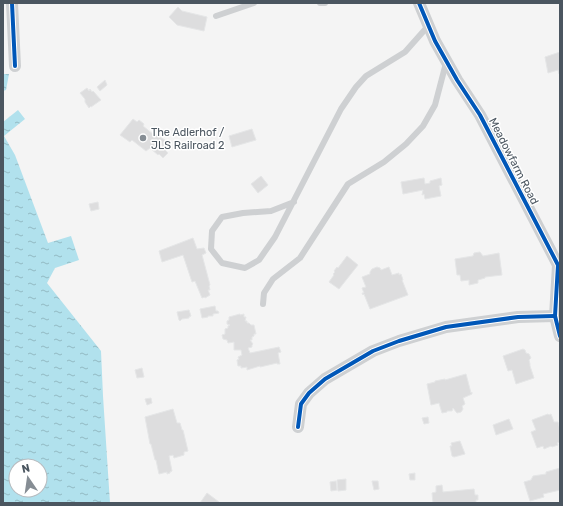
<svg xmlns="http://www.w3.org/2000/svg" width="563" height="506" font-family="Rubik,sans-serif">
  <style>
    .water { fill: url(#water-ripples); fill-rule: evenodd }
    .building { fill: #ddddde; stroke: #e5e6e7 }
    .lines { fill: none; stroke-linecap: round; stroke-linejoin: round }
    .service { stroke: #ced0d2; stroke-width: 6 }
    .minor { stroke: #ced0d2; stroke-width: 12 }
    .cycleway-casing { stroke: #fff; stroke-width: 6 }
    .cycleway { stroke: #0057b8; stroke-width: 4 }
    .poi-dot { fill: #868d94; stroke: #fff; stroke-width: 1.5 }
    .labels { text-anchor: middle; stroke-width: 3; stroke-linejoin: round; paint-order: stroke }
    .poi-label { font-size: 11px; fill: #4b5660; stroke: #fff; text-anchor: start }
    .street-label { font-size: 11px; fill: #4b5660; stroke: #fff }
  </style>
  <defs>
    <pattern id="water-ripples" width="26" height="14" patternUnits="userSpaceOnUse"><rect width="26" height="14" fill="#b1e1ed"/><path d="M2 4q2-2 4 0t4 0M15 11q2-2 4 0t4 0" fill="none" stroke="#92b9c3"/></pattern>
  </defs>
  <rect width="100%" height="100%" fill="#f4f4f4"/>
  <!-- water -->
  <g class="water">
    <path d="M3 74H9L6 90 3 91Z"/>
    <path d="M18 110 25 119 4 136 15 155 48 243 71 236 79 260 55 268 47 283 101 351 103 396 110 503H3V122ZM16 466H40V490H16Z"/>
  </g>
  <!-- building -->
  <g class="building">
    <path d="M178 7 182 11 207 17 204 31 177 25 169 17Z"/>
    <path d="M560 52V74H559L558 70 548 73 545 57Z"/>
    <path d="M105 80 107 85 100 91 97 87Z"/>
    <path d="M87 88 89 91 90 89 92 92 93 91 101 100 91 107V106L89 108 85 102V99L80 93Z"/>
    <path d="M133 119 137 122 139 120 144 124 143 126 154 135 155 134 165 140 164 142 167 145 164 149 168 153 163 158 159 154 158 155 150 148 146 151 132 140 130 142 120 135Z"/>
    <path d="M252 129 256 140 232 147 229 136Z"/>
    <path d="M261 176 268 185 258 193 251 184Z"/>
    <path d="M424 178 425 184 430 183V181L441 178 442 185 439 186 441 196 425 199 424 194 422 195 423 190 403 194 401 182Z"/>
    <path d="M98 202 99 209 91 211 89 204Z"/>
    <path d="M193 238 197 249 204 248 206 253 202 255 210 285 209 286 210 290H208L210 295 205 298V297L202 298 195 281 192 282 183 255 162 262 159 251Z"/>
    <path d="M480 252 483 256 499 253 502 275 485 277V278L478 280V283L469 285V280L461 281 460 275H457L455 259 473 256 474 253Z"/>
    <path d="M347 256 358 265 339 289 329 282 334 275 333 274 335 272 334 271 337 267 338 268Z"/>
    <path d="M377 267 380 268 381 270 389 267 392 275 399 273V275L401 274 403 280H402L408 295 370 309 364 294 363 295 362 293H364L362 288 366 287 362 277 370 274V272L372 269Z"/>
    <path d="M215 306 216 311H218L219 313 213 314V316H208V317L202 318 200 309Z"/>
    <path d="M189 310 191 316 189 317V318L182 319 180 321 179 320 177 312Z"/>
    <path d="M240 314V315L244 314V317H246L245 321H247V323H249L251 325H254L256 334H254V336L252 337V340H250L253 344 252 345V347L248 348 250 353 279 347 281 352 278 353 280 364H277V363L260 367V366L247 370V367L241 368V366H238L237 360 239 359 238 357 242 355 241 350H234V342L228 343 227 340 223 339 222 335 225 334V329L228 328V326L230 325 227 324V321L229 320V317Z"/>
    <path d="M523 349 525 350 526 353 529 354 531 358 529 360 530 364V366L534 378 516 384 512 370 508 371 503 356Z"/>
    <path d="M142 368 144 377 137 378 135 370Z"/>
    <path d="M466 374 471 393 472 392V394L463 398 465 404 462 406 463 409 461 412 457 413 453 408 452 411H447V412L442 413 439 403 431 405 427 384 435 382V381L445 379V380Z"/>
    <path d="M151 398 152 403 147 405 145 399Z"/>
    <path d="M173 409 177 423H180L182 430H183L188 451 184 452V455L174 458 173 455 169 456 172 471 170 472V473L167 474V472L159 474 156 460H155L151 444H150L145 417Z"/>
    <path d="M548 414 549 415 551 414 554 422H558L560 430V442L557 443 558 445 552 447 551 446 544 449 543 446 537 448 531 432 536 430 532 420Z"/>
    <path d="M428 417 429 423 424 424 422 418Z"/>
    <path d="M509 419 513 429 496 435 493 425Z"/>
    <path d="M460 441 465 454 454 457 452 456 450 446H452L451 443Z"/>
    <path d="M560 468V490L543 494 544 497 530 501 524 482 531 480 533 476 546 474V472Z"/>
    <path d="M415 473V480H410L409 474Z"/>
    <path d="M346 479V490L338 491 337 480Z"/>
    <path d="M336 481 337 490 331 491 330 482Z"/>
    <path d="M372 481H378L379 489 374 490Z"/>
    <path d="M442 485 443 492 474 489 475 495H478V500H476V503H433L432 493 436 492V486Z"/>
    <path d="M207 493 219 502 218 503H200Z"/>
  </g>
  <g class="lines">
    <!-- service -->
    <g class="service">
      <path d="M320 3H325"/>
      <path d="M216 16 254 3"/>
      <path d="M294 202 271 211 243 213 222 217 212 231 211 249 222 263 245 268 259 260 275 237 341 109 356 87 366 76 405 52 429 25"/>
      <path d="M263 304 264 293 273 279 300 258 348 184 384 162 406 144 423 126 435 105 446 63"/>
    </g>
    <!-- minor -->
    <g class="minor">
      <path d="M12 3 15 66"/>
      <path d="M419 3 435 41 457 80 480 115 558 265 555 316 560 336"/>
      <path d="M298 427 301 404 309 393 325 379 373 351 399 341 446 327 518 317 555 316"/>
    </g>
    <!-- cycleway casing -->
    <g class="cycleway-casing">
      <g id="cycleway">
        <path d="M12 3 15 66"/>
        <path d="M419 3 435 41 457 80 480 115 558 265 555 316 560 336"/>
        <path d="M298 427 301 404 309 393 325 379 373 351 399 341 446 327 518 317 555 316"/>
      </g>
    </g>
    <!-- cycleway -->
    <use href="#cycleway" class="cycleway"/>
  </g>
  <!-- markers -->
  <circle class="poi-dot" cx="143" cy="138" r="4"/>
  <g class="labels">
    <!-- poi labels -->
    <g class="poi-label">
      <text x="151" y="136">The Adlerhof /<tspan x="151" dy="13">JLS Railroad 2</tspan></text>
    </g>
    <!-- street labels -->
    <g class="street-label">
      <text transform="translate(514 161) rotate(63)" y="4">Meadowfarm Road</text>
    </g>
  </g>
  <!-- border -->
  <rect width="563" height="506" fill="none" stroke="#4b5660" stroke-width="8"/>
  <!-- north arrow -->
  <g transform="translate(28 478) rotate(347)"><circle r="19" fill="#ffffff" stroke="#b7bbbf"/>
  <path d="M0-3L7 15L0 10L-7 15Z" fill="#868d94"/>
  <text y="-6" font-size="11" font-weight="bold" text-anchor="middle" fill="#4b5660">N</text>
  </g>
</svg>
